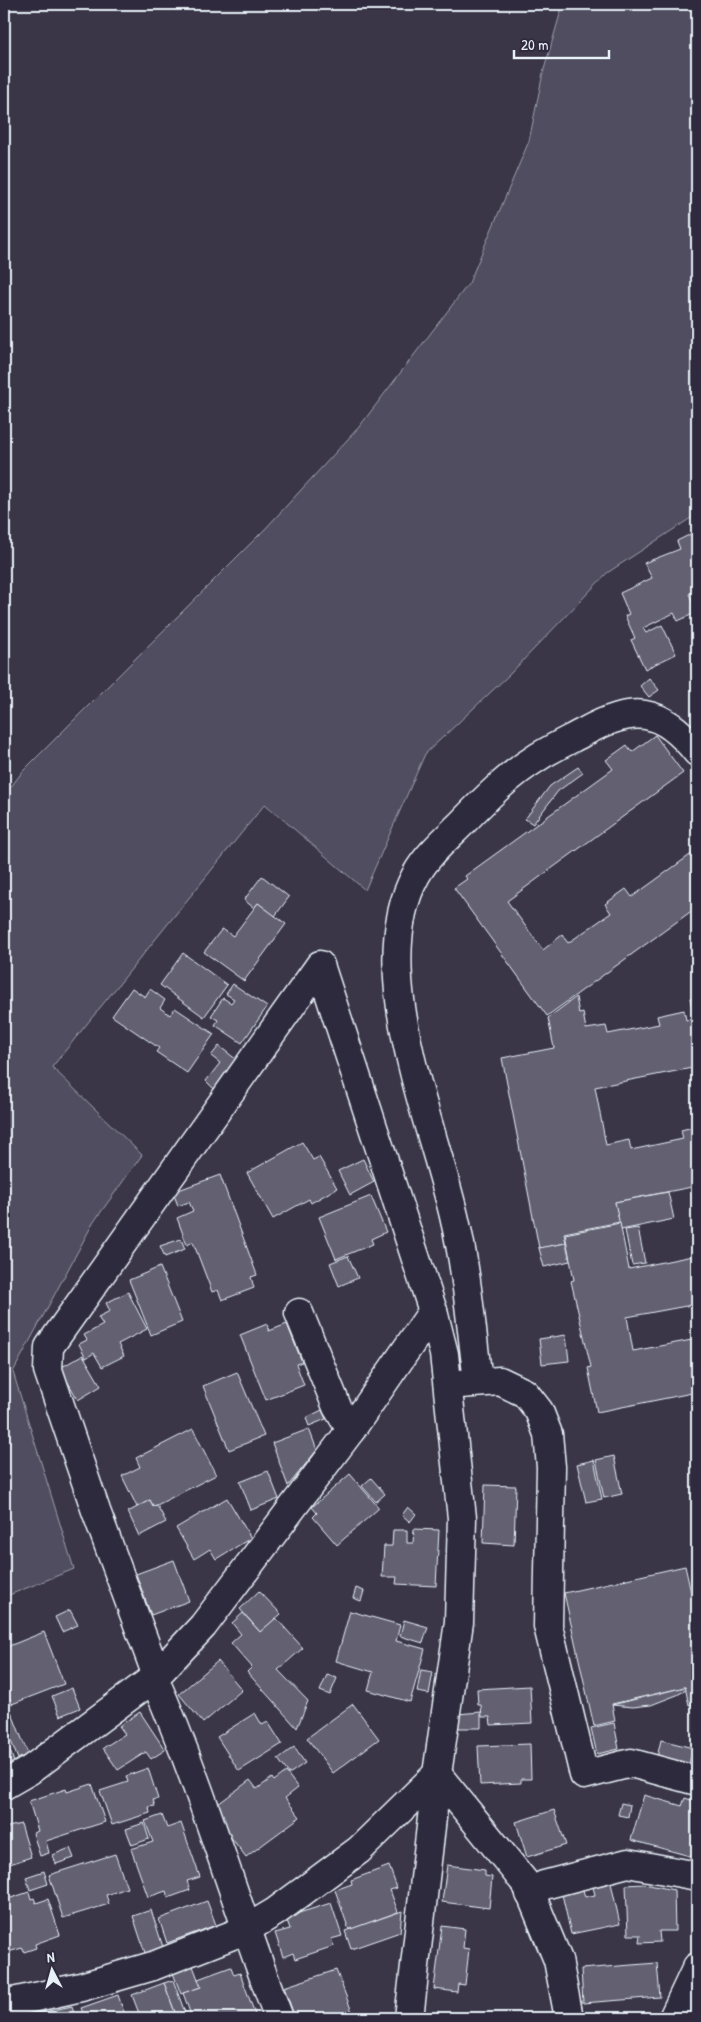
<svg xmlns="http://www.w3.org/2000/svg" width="701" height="2022" font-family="'Patrick Hand',sans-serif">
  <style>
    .green { fill: #504e5f; stroke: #9ca0ac }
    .building { fill: #636171; stroke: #e8f1f8 }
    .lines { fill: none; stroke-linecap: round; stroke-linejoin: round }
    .minor-casing { stroke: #e8f1f8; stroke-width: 31 }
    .minor { stroke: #2f2a3d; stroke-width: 28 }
  </style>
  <rect width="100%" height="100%" fill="#3a3648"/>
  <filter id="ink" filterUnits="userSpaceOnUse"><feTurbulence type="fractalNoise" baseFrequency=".02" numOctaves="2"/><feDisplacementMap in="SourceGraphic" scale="10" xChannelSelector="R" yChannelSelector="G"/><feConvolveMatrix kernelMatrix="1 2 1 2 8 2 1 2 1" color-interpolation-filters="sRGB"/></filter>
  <g filter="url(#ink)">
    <!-- green -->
    <path class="green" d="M563 4H697V514L607 573 510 674 425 754 365 890 265 804 52 1067 142 1155 93 1223 13 1372 74 1569 4 1597V796L23 771 266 528 359 427 469 283 529 141 543 73Z"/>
    <!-- building -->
    <g class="building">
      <path d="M697 531V556L693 559 697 568V590L689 594 697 612 678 621 674 613 643 628 646 633 662 625 676 654 645 669 631 640 635 638 625 616 629 614 620 593 652 578 644 563 680 549 677 541Z"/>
      <path d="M649 678 659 690 649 697 640 686Z"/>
      <path d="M655 735 683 773 507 901 543 950 562 935 568 943 611 913 605 904 626 889 632 897 697 850V907L547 1016 454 888 467 879 465 876 613 769 606 760 627 745 632 752Z"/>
      <path d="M578 767 583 773 558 791 533 824 525 819 550 786Z"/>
      <path d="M262 876 289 897 275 916 258 903 254 908 244 900Z"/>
      <path d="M258 903 286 924 244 981 204 952 222 929 233 936Z"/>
      <path d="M183 953 227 985 204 1017 160 985Z"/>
      <path d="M233 984 267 1007 242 1043 215 1025 218 1020 211 1016 223 998 231 1003 234 999 226 994Z"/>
      <path d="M132 988 145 997 150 989 165 1000 160 1008 170 1015 175 1008 214 1034 187 1073 156 1052 159 1048 112 1016Z"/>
      <path d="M576 997 579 1014 583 1013 586 1029 606 1026 608 1034 659 1024 657 1016 684 1010 686 1020 697 1018V1067L595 1087 606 1145 629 1140 631 1150 683 1139 681 1130 697 1126V1186L615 1202 620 1222 564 1233 566 1243 539 1248 502 1058 554 1048 548 1018Z"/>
      <path d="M697 997V1018H694L690 998Z"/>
      <path d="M219 1046 237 1060 214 1089 206 1081 220 1063 211 1056Z"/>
      <path d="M302 1142 313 1160 319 1157 337 1188 311 1203 309 1199 273 1219 247 1173Z"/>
      <path d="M363 1159 374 1182 350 1195 338 1171Z"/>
      <path d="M220 1175 257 1275 251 1277 254 1288 222 1300 218 1290 212 1292 193 1242 187 1245 177 1218 193 1211 189 1202 178 1206 173 1192Z"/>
      <path d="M668 1192 674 1219 621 1230 615 1202Z"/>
      <path d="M371 1196 386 1232 371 1239 373 1244 336 1259 319 1217Z"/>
      <path d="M620 1223 629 1269 697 1255V1304L627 1317 633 1351 697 1339V1392L597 1412 588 1368 591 1367 571 1281 574 1280 565 1234Z"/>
      <path d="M638 1228 645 1263 632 1265 625 1230Z"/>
      <path d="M181 1239 185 1249 165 1257 160 1246Z"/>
      <path d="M566 1243 570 1261 544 1267 539 1248Z"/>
      <path d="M348 1256 358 1278 339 1286 330 1263Z"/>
      <path d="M160 1267 182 1322 151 1335 129 1280Z"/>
      <path d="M128 1292 147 1329 118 1344 124 1356 102 1367 94 1353 86 1358 79 1344 87 1340 84 1335 103 1325 98 1317 110 1311 106 1303Z"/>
      <path d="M267 1324 269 1331 287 1324 302 1362 296 1364 304 1385 266 1400 240 1335Z"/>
      <path d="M566 1335 569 1361 542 1364 539 1339Z"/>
      <path d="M83 1355 101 1386 78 1400 60 1368Z"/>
      <path d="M237 1372 264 1436 229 1450 203 1386Z"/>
      <path d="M322 1410 326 1419 309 1426 306 1418Z"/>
      <path d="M193 1429 216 1475 157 1505 153 1506 150 1500 137 1507 122 1476 140 1467 136 1458Z"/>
      <path d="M309 1429 317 1450 288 1486 272 1443Z"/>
      <path d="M614 1456 622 1494 604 1498 596 1460Z"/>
      <path d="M594 1460 602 1499 586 1502 577 1464Z"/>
      <path d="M268 1471 279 1499 251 1510 240 1482Z"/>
      <path d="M350 1474 379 1508 337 1545 313 1517 317 1513 312 1507Z"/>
      <path d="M371 1478 385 1494 376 1502 362 1486Z"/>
      <path d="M485 1485 516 1486 514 1545 483 1543Z"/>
      <path d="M227 1498 251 1538 216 1559 210 1549 194 1559 176 1528Z"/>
      <path d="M150 1500 153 1506 157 1505 166 1522 139 1536 128 1512Z"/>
      <path d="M408 1507 416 1514 410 1522 402 1515Z"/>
      <path d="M414 1529 439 1530 436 1586 396 1584 397 1577H382L384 1546H392L393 1530H407V1543H413Z"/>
      <path d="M174 1560 189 1601 151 1615 136 1574Z"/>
      <path d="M685 1566 697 1619V1703L689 1705 685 1687 612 1704 615 1721 594 1726 564 1593Z"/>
      <path d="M356 1588 364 1591 361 1601 353 1598Z"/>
      <path d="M259 1591 281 1614 260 1632 240 1609Z"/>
      <path d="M70 1610 78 1625 62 1632 55 1617Z"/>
      <path d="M350 1611 400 1625 396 1641 425 1649 410 1702 368 1690 373 1672 336 1661Z"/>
      <path d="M243 1613 260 1632 276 1618 303 1648 278 1670 308 1701 297 1728 247 1672 252 1667 231 1643 241 1634 232 1623Z"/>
      <path d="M404 1620 428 1627 423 1643 400 1636Z"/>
      <path d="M44 1632 64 1684 12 1704 4 1684V1648Z"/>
      <path d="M218 1661 242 1690 203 1723 179 1694Z"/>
      <path d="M421 1670 433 1672 429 1694 417 1692Z"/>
      <path d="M327 1675 337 1678 330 1695 320 1691Z"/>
      <path d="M530 1686 532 1723 491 1725 490 1717H482L481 1705H478L477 1689Z"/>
      <path d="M685 1687 686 1690 677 1695 651 1705 633 1707 612 1705Z"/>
      <path d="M72 1688 80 1708 60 1716 52 1696Z"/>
      <path d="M353 1704 379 1739 333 1773 307 1738Z"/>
      <path d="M11 1711 28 1754 18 1759 4 1723V1714Z"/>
      <path d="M140 1712 165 1750 151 1759 146 1752 118 1770 103 1748 125 1734 119 1726Z"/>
      <path d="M481 1712V1728H458L457 1714Z"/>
      <path d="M255 1713 262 1725 268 1722 282 1744 239 1771 217 1737Z"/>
      <path d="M614 1723 619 1749 597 1754 591 1728Z"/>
      <path d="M4 1734 15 1765 4 1769Z"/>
      <path d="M661 1740 693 1748 689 1764 657 1757Z"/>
      <path d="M530 1744 531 1779H521V1783L480 1785 478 1746Z"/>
      <path d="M294 1747 305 1763 289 1774 278 1759Z"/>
      <path d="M148 1768 158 1799 153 1800 155 1806 149 1807 150 1813 112 1825 100 1791 128 1782 126 1776Z"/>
      <path d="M286 1772 298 1788 285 1798 300 1817 246 1857 217 1819 214 1807 250 1780 257 1789 272 1778 274 1781Z"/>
      <path d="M92 1784 105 1822 46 1841 49 1853 40 1856 33 1833 38 1831 29 1801 66 1789 67 1792Z"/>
      <path d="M644 1795 682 1806 685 1798 697 1802V1858L631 1840Z"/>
      <path d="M621 1803 630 1805 628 1817 618 1815Z"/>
      <path d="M554 1810 566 1845 527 1857 516 1822Z"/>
      <path d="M162 1815 167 1828 181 1823 200 1877 187 1881 190 1890 168 1898 166 1891 148 1897 131 1849 153 1842 145 1821Z"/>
      <path d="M144 1823 149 1839 132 1845 126 1829Z"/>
      <path d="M21 1824 31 1857 4 1866V1828Z"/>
      <path d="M70 1848 74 1858 56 1864 53 1855Z"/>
      <path d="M115 1854 127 1888 106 1895 109 1904 63 1918 49 1875Z"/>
      <path d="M447 1865 485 1870V1876L492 1877 489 1908 442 1902Z"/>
      <path d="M389 1866 397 1888 390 1890 398 1912 349 1930 335 1890 352 1884 351 1880Z"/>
      <path d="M44 1871 48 1884 30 1890 26 1877Z"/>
      <path d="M611 1883 620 1924 571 1934 562 1894 583 1890 585 1897 595 1895 593 1887Z"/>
      <path d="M644 1884 674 1890 675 1931H659L660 1942 639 1943 640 1935H628L626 1885Z"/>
      <path d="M29 1892 31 1899 34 1898 36 1903 48 1899 60 1935 35 1944 36 1948 24 1952 22 1948 8 1952 4 1941V1913L9 1911 5 1900Z"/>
      <path d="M207 1901 216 1925 167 1943 159 1919Z"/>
      <path d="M331 1903 342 1936 331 1939 334 1946 295 1959 293 1953 283 1957 275 1933 290 1929 286 1917Z"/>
      <path d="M151 1910 165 1953 147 1959 133 1916Z"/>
      <path d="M402 1911 400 1932 351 1949 345 1931Z"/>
      <path d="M442 1926 465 1929 463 1948 469 1949 465 1985 458 1984 457 1992 434 1989Z"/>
      <path d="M657 1963 660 1997 583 2003 581 1969Z"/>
      <path d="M193 1966 201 1987 181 1994 173 1973Z"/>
      <path d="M4 1967 12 1988 4 1991Z"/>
      <path d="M231 1967 234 1975 240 1973 256 2017 192 2018 183 1993 201 1987 198 1979Z"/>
      <path d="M336 1970 354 2017 295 2018 284 1987Z"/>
      <path d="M173 1980 187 2018H177L164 1983Z"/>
      <path d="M164 1983 177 2018H136L140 2016 132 1995Z"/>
      <path d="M118 1995 126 2018H85L81 2008Z"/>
      <path d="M72 2006 75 2018H16Z"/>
    </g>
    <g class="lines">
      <!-- minor casing -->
      <g class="minor-casing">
        <g id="minor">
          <path d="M299 1313 337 1407 351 1430"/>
          <path d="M478 1381C471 1326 467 1270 454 1216 432 1121 365 967 416 875 427 855 446 839 462 823 485 799 509 775 538 757 552 748 569 740 584 732 633 705 661 707 697 752"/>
          <path d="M460 1384 500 1381 525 1393 539 1411 548 1434 551 1467 548 1626 584 1775 631 1763 697 1781"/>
          <path d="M157 1676 96 1511 48 1370 49 1347 320 965 433 1311 444 1354 462 1518 459 1622 437 1774 409 2018"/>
          <path d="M154 1678C203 1789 236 1906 279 2018"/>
          <path d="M437 1774 527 1885 558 1960 569 2018"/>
          <path d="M4 1785 30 1770 154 1678 203 1626 351 1430 433 1311"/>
          <path d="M530 1894 544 1885 628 1863 697 1876"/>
          <path d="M4 2004 81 1987 153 1966 245 1930 275 1912 359 1850 437 1774"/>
          <path d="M673 2018 697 1967"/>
        </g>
      </g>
      <!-- minor -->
      <use href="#minor" class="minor"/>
    </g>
  </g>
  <!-- margin -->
  <rect width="701" height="2022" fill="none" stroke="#2f2a3d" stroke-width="20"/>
  <rect x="10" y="10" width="681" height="2002" fill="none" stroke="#e8f1f8" stroke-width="2" filter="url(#ink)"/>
  <!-- north arrow -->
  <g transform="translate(52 1970) rotate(354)" stroke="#2f2a3d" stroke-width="4" paint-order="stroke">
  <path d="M0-4L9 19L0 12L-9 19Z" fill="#e8f1f8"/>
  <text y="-8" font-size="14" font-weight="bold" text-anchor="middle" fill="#e8f1f8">N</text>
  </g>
  <!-- scale -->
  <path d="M514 50v8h95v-8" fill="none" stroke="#e8f1f8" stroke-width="2.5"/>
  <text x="521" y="50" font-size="15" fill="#e8f1f8" stroke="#2f2a3d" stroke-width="4" paint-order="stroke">20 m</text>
</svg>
